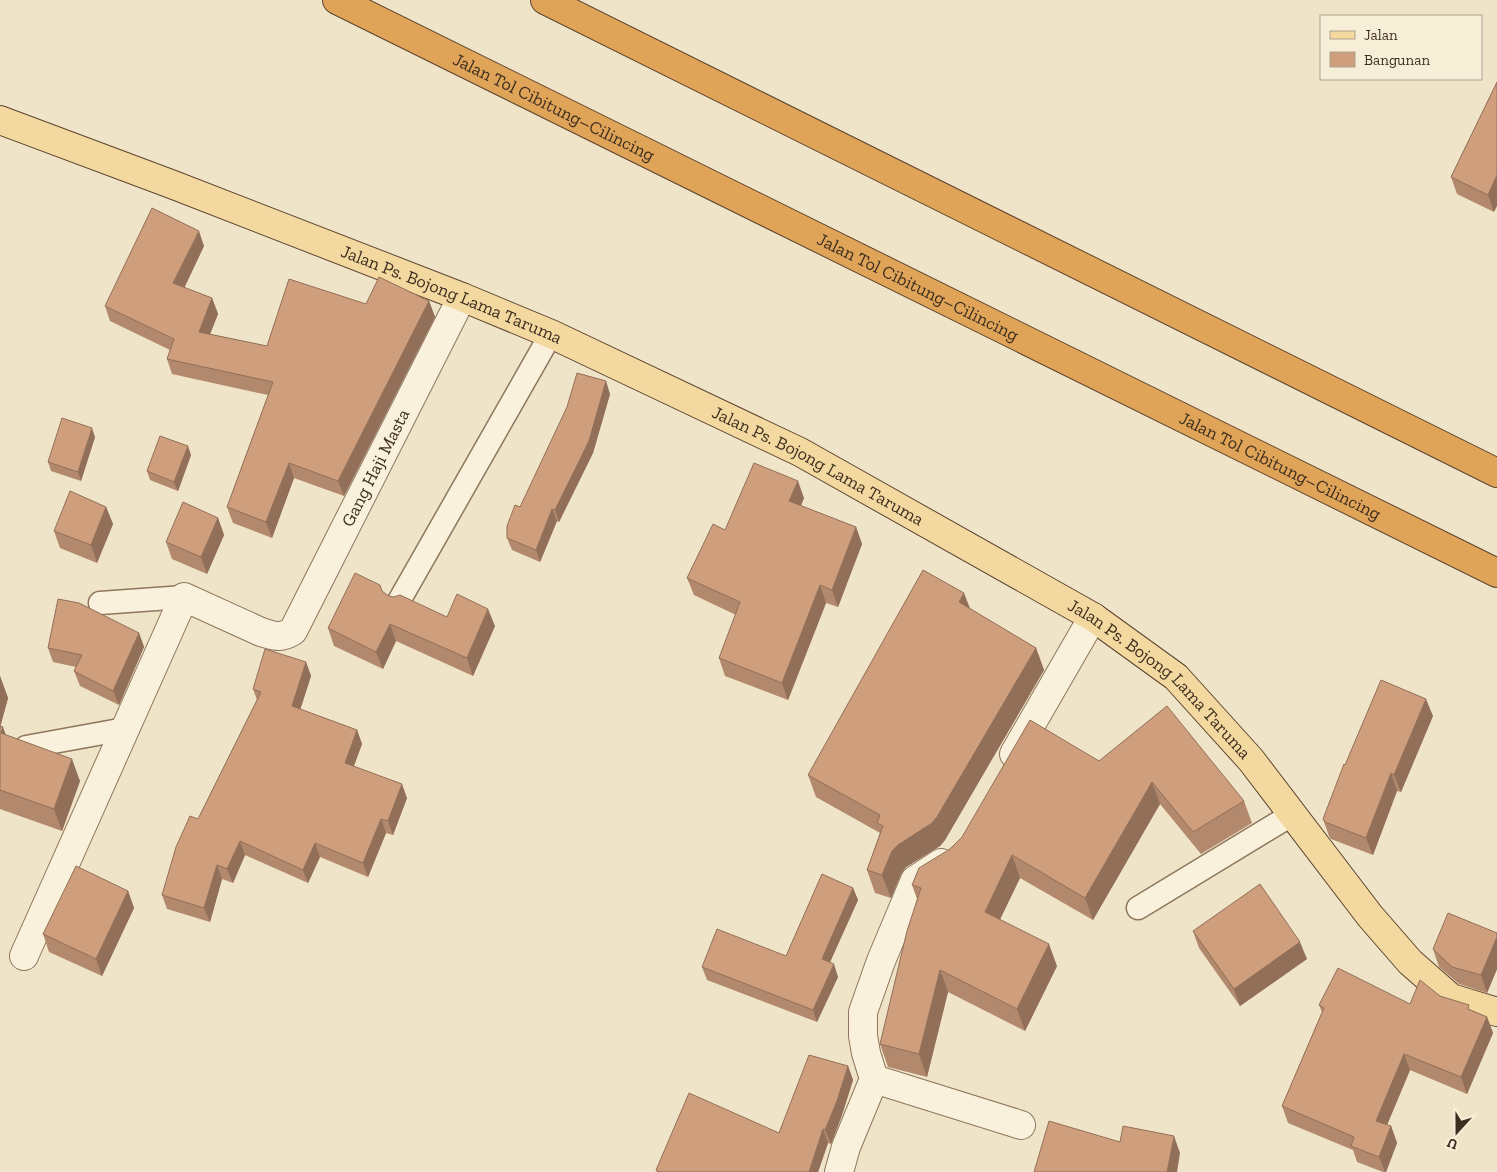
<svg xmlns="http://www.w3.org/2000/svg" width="1497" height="1172" font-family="'Zilla Slab',serif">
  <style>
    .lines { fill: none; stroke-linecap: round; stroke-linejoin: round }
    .lane-casing { stroke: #8d765c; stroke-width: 25 }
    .street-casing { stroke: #8d765c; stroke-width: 30 }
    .primary-casing { stroke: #5b4430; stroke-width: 30 }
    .highway-casing { stroke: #5b4430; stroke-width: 30 }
    .lane { stroke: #faf1dc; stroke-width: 22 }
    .street { stroke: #faf1dc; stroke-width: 28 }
    .primary { stroke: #f3d9a0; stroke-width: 28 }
    .highway { stroke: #e0a458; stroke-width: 28 }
    .wall { fill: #b2896c }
    .shaded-wall { fill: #916f58 }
    .building { fill: #cf9f7d; stroke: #916f58 }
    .labels { text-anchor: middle; stroke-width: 4; stroke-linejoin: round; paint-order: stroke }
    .street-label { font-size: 18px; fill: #3d2e20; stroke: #f7eed8 }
  </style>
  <rect width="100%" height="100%" fill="#f0e4c8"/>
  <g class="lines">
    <!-- lane casing -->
    <g class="lane-casing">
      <g id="lane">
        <path d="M399 601 551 334"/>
        <path d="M100 603 184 597"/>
        <path d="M26 747 125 729"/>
        <path d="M1138 908 1293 814"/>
      </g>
    </g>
    <!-- street casing -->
    <g class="street-casing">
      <g id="street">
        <path d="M1014 754 1093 617"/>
        <path id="s1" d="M24 956 184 597 261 632C275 636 280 639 293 631L462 297"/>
        <path d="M874 1079 1021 1125"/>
        <path d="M839 1172 846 1147 874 1079 866 1053 863 1036V1012L881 961 915 880 941 863"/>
      </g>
    </g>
    <!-- primary casing -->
    <g class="primary-casing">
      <g id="primary">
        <path id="s2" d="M0 120 171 184 462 297 551 334 800 452 1093 617 1176 677 1251 760 1370 916 1410 962 1451 998 1497 1012"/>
      </g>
    </g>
    <!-- highway casing -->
    <g class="highway-casing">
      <g id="highway">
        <path id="s3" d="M337 0 1497 573"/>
        <path d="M545 0 1497 473"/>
      </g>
    </g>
    <!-- lane -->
    <use href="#lane" class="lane"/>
    <!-- street -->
    <use href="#street" class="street"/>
    <!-- primary -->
    <use href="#primary" class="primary"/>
    <!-- highway -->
    <use href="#highway" class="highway"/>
  </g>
  <!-- wall -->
  <g class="wall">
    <path d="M1497 82 1494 212 1457 194 1451 177Z"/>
    <path d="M204 246 184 288 212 298 218 314 210 334 267 346 366 304 429 301 435 317 344 496 294 478 272 538 233 523 227 507 268 395 172 374 167 359 170 350 110 321 105 306Z"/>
    <path d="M610 394 593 453 559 522 557 521 540 562 512 550 507 538 520 507Z"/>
    <path d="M95 437 81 481 51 471 48 462Z"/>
    <path d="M191 455 178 491 150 480 147 471Z"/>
    <path d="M804 498 801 506 856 527 862 544 838 607 826 603 788 700 725 676 719 658 736 615 694 595 687 578 725 530Z"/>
    <path d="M106 507 113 524 97 563 60 548 54 531Z"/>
    <path d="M218 518 224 535 207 574 172 559 166 542Z"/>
    <path d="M382 591 387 595 447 617 495 626 473 676 396 641 383 669 334 646 328 628Z"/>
    <path d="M970 609 1036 648 1044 670 945 840 940 846 906 867 901 874 891 898 875 893 867 870 880 833 816 797 808 775Z"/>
    <path d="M139 633 144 647 119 705 80 686 74 671 76 667 53 662 48 648Z"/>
    <path d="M306 662 311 676 300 709 357 730 362 744 354 766 407 798 393 835 386 833 368 877 320 857 308 883 245 855 233 883 222 879 210 922 167 909 162 895 198 819 257 700 253 689Z"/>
    <path d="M0 676 8 698 0 726 6 735 80 781 62 831 0 809Z"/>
    <path d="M1433 716 1401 792 1397 791 1373 855 1331 839 1329 836 1323 819 1345 765Z"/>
    <path d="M1099 761 1244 801 1252 823 1201 854 1160 804 1093 920 1020 878 1000 919 1057 966 1025 1031 948 992 927 1077 888 1067 880 1044 917 899 912 885 962 837Z"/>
    <path d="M853 888 858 900 830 962 838 977 817 1022 707 980 702 967 786 956Z"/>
    <path d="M128 891 134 908 102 976 49 952 43 934Z"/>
    <path d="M1193 931 1307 959 1240 1006 1199 948Z"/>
    <path d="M1497 933V969L1487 993 1459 984 1439 967 1433 949Z"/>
    <path d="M1440 996 1487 1017 1493 1033 1467 1094 1410 1070 1387 1125 1391 1126 1397 1143 1386 1172H1383L1357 1162 1353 1150 1288 1123 1282 1106 1322 1012 1319 1005 1410 1004Z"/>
    <path d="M848 1066 853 1080 842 1115 831 1144 828 1143 818 1172H657L656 1170 779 1133Z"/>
  </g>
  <!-- shaded-wall -->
  <g class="shaded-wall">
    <path d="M1497 175V206L1494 212 1488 195Z"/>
    <path d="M199 231 204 246 179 299 173 283Z"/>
    <path d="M212 298 218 314 205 347 199 332Z"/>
    <path d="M429 301 435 317 344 496 338 481Z"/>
    <path d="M606 381 610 394 593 453 559 522 555 510Z"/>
    <path d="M92 428 95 437 81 481 78 472Z"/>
    <path d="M188 446 191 455 178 491 174 482Z"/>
    <path d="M289 463 294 478 272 538 266 522Z"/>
    <path d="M798 481 804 498 795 518 789 501Z"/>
    <path d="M106 507 113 524 97 563 91 545Z"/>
    <path d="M552 509 557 521 540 562 536 550Z"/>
    <path d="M218 518 224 535 207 574 201 557Z"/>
    <path d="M856 527 862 544 838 607 832 590Z"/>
    <path d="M820 585 826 603 788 700 782 683Z"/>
    <path d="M964 593 973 616 959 602Z"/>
    <path d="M488 609 495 626 473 676 467 658Z"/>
    <path d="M390 624 396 641 383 669 376 652Z"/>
    <path d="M139 633 144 647 119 705 113 691Z"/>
    <path d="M1036 648 1044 670 945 840 940 846 906 867 901 874 891 898 882 875 892 851Z"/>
    <path d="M306 662 311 676 297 720 292 706Z"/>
    <path d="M0 676 8 698 0 728Z"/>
    <path d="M1426 699 1433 716 1401 792 1394 775Z"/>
    <path d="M3 727 11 749 1 733Z"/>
    <path d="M357 730 362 744 350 776 345 763Z"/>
    <path d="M72 759 80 781 62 831 54 809Z"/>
    <path d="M1391 773 1397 791 1373 855 1366 838Z"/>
    <path d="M1152 782 1160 804 1093 920 1085 898Z"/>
    <path d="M402 784 407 798 393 835 388 821Z"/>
    <path d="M381 819 386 833 368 877 363 863Z"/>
    <path d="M240 841 245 855 233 883 227 869Z"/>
    <path d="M315 843 320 857 308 883 303 870Z"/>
    <path d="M1012 855 1020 878 993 934 985 912Z"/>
    <path d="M217 865 222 879 210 922 204 908Z"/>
    <path d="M853 888 858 900 826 971 822 959Z"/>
    <path d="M128 891 134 908 102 976 96 959Z"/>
    <path d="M1497 937V969L1487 993 1481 975Z"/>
    <path d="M1300 942 1307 959 1240 1006 1234 989Z"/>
    <path d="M1049 944 1057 966 1025 1031 1017 1009Z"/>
    <path d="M834 964 838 977 817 1022 813 1010Z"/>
    <path d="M940 970 948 992 927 1077 919 1054Z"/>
    <path d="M1487 1017 1493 1033 1467 1094 1461 1077Z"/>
    <path d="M1404 1054 1410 1070 1382 1137 1376 1121Z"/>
    <path d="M848 1066 853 1080 842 1115 831 1144 825 1130Z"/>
    <path d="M1391 1126 1397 1143 1386 1172H1385L1379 1157Z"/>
    <path d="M823 1129 828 1143 818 1172H809Z"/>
    <path d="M1174 1136 1180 1153 1177 1172H1167Z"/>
  </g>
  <!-- building -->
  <g class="building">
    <path d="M1497 82V175L1488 195 1451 177Z"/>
    <path d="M152 208 199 231 173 283 212 298 199 332 267 346 289 279 366 304 379 277 429 301 338 481 289 463 266 522 227 507 273 382 167 359 174 339 105 306Z"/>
    <path d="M577 373 606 381 589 441 555 510 552 509 536 550 507 538V526L515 505 520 507 567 407Z"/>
    <path d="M62 418 92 428 78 472 48 462Z"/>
    <path d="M160 436 188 446 174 482 147 471Z"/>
    <path d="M754 463 798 481 789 501 856 527 832 590 820 585 782 683 719 658 740 602 687 578 713 524 725 530Z"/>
    <path d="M70 491 106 507 91 545 54 531Z"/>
    <path d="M183 502 218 518 201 557 166 542Z"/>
    <path d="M923 570 964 593 959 602 1036 648 937 817 932 823 898 845 892 851 882 875 867 870 883 826 877 823 880 815 808 775Z"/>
    <path d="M355 573 380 585 382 591 387 595 393 597 400 595 447 617 457 594 488 609 467 658 390 624 376 652 328 628Z"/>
    <path d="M58 599 79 603 139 633 113 691 74 671 82 655 48 648Z"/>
    <path d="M265 649 306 662 292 706 357 730 345 763 402 784 388 821 381 819 363 863 315 843 303 870 240 841 227 869 217 865 204 908 162 895 176 847 190 816 198 819 261 692 253 689Z"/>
    <path d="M1381 680 1426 699 1394 775 1391 773 1366 838 1325 822 1323 819 1344 764 1345 765Z"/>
    <path d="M1167 706 1244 801 1193 832 1152 782 1085 898 1012 855 985 912 1049 944 1017 1009 940 970 919 1054 880 1044 907 931 921 888 912 885 919 868 950 849 962 837 1030 720 1099 761Z"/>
    <path d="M0 726 3 727 1 733 72 759 54 809 0 790Z"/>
    <path d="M76 866 128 891 96 959 43 934Z"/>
    <path d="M822 874 853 888 822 959 834 964 813 1010 702 967 717 929 786 956Z"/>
    <path d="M1260 884 1300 942 1234 989 1193 931Z"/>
    <path d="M1448 913 1497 933V937L1481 975 1452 967 1433 949Z"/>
    <path d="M1338 968 1410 1004 1420 980 1440 996 1469 1005 1468 1009 1487 1017 1461 1077 1404 1054 1376 1121 1391 1126 1379 1157 1351 1146 1354 1137 1282 1106 1324 1008 1319 1005Z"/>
    <path d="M809 1055 848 1066 837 1101 825 1130 823 1129 809 1172H660L656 1170 689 1093 779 1133Z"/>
    <path d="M1049 1121 1120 1142 1123 1126 1174 1136 1167 1172H1034Z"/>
  </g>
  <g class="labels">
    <!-- street labels -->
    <g class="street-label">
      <text dy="6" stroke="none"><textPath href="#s3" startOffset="242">Jalan Tol Cibitung–Cilincing</textPath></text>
      <text dy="6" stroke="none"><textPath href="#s3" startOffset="648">Jalan Tol Cibitung–Cilincing</textPath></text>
      <text dy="6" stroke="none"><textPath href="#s2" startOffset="484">Jalan Ps. Bojong Lama Taruma</textPath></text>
      <text dy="6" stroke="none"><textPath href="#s2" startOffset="889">Jalan Ps. Bojong Lama Taruma</textPath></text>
      <text dy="6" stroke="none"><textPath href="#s3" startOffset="1052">Jalan Tol Cibitung–Cilincing</textPath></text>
      <text dy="6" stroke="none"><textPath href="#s1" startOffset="694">Gang Haji Masta</textPath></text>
      <text dy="6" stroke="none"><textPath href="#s2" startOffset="1294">Jalan Ps. Bojong Lama Taruma</textPath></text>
    </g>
  </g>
  <!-- legend -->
  <rect x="1320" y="15" width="162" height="65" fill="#f7eed8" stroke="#ada18e"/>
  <rect x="1330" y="31" width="25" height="8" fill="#f3d9a0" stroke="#ada18e"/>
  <text x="1364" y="40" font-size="15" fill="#3d2e20">Jalan</text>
  <rect x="1330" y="52" width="25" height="15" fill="#cf9f7d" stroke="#ada18e"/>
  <text x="1364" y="65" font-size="15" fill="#3d2e20">Bangunan</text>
  <!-- north arrow -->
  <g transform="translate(1457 1132) rotate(201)" stroke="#f7eed8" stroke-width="4" paint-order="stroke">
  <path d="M0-4L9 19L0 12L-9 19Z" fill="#3d2e20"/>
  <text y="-8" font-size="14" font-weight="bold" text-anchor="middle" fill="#3d2e20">U</text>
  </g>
</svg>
